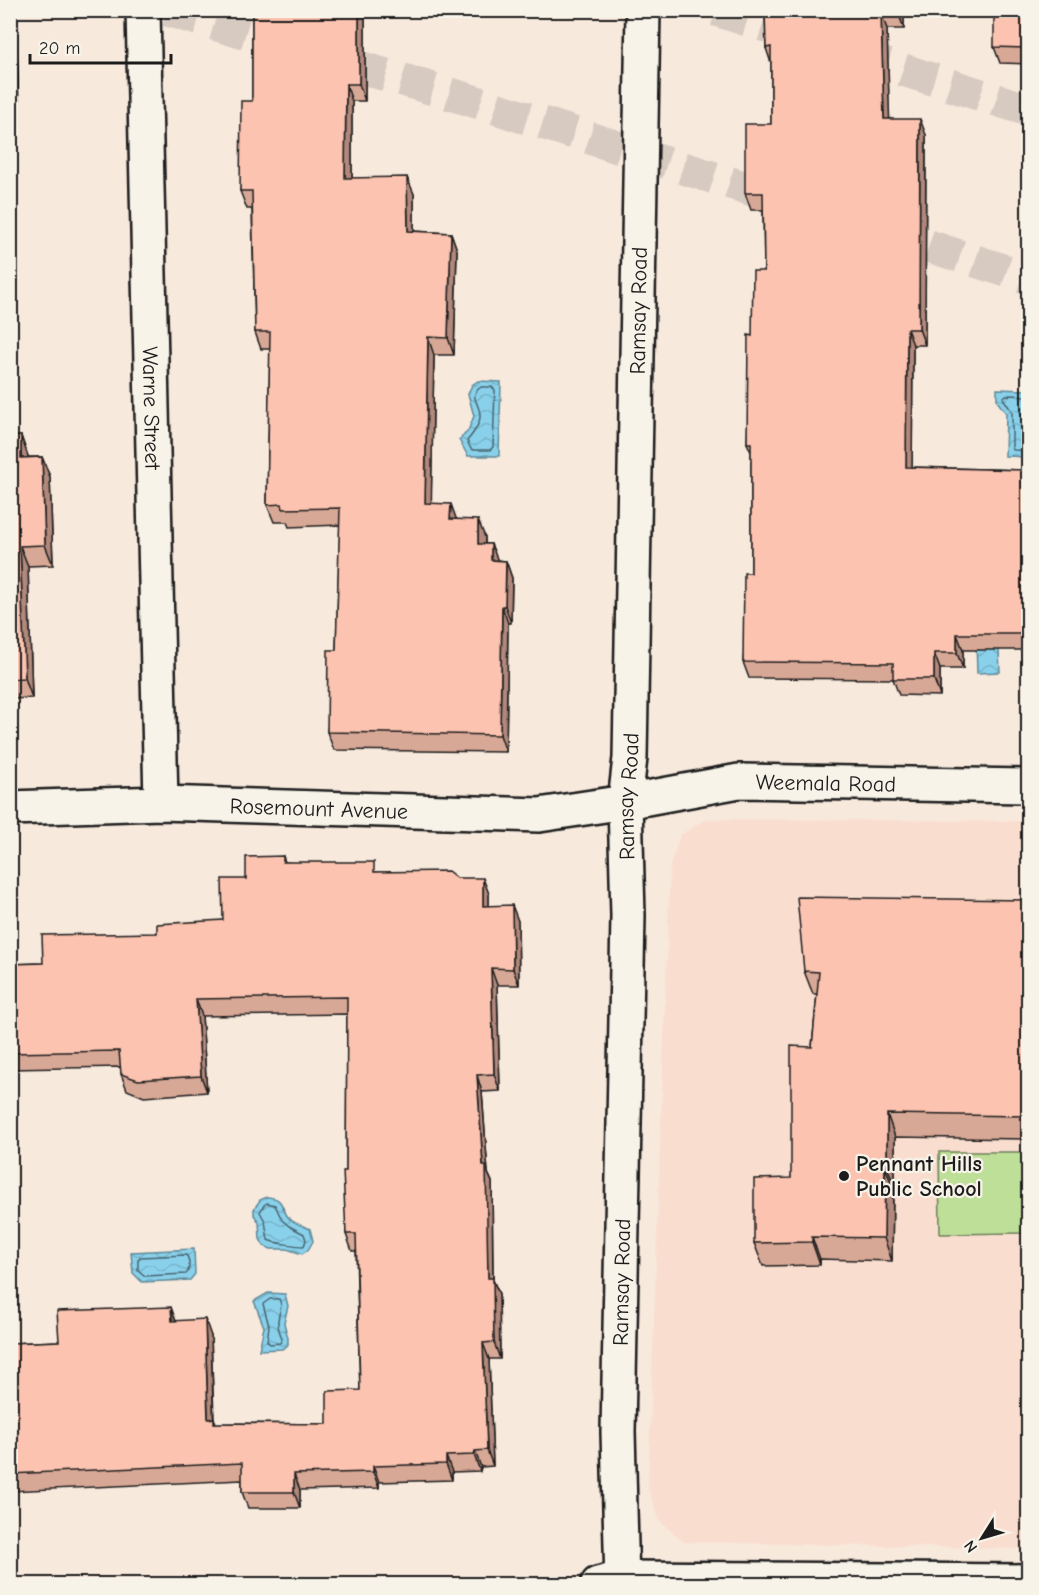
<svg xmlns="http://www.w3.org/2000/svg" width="1039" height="1595" font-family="'Comic Neue',sans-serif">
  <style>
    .built { fill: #f9ded0 }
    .park { fill: #bedf98; stroke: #6d7e5a; stroke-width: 1.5 }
    .water { fill: url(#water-waves); stroke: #5d8998; stroke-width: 1.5 }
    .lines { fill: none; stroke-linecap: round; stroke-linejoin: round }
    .shore { stroke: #48646f; stroke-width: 1.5 }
    .motorway-tunnel { stroke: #d7cac0; stroke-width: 33; stroke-dasharray: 33 16; stroke-linecap: butt }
    .minor-casing { stroke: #1c1c1c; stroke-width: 38 }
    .minor { stroke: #f7f3e8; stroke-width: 33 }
    .wall { fill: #d8a897; stroke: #1c1c1c; stroke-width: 1.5 }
    .shaded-wall { fill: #b0887b; stroke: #1c1c1c; stroke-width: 1.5 }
    .building { fill: #fbc3b0; stroke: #1c1c1c; stroke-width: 1.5 }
    .poi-dot { fill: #1c1c1c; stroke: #f7f3e8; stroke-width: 2 }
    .labels { text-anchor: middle; stroke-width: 4.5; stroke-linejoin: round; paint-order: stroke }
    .street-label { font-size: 22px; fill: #1c1c1c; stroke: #f7f3e8 }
    .poi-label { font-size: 22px; font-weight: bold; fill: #1c1c1c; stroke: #f7f3e8; text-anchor: start }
  </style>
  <defs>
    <pattern id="water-waves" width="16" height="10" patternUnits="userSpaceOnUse" patternTransform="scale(1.5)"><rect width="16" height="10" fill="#89d1eb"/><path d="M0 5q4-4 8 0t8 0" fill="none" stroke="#76b3c9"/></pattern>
  </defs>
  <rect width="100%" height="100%" fill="#f8e9dd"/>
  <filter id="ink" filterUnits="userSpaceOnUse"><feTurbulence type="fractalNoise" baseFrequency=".0167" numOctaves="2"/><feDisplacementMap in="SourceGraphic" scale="12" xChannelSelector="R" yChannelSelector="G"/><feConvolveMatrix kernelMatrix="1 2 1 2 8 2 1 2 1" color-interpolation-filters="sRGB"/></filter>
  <g filter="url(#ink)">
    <!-- built -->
    <path class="built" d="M706 819 1028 821V1549L684 1542 660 1522 648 1488 670 865 680 835Z"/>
    <!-- park -->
    <path class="park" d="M939 1152H1028V1233L940 1234Z"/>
    <!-- water -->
    <g class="water">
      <path d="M478 381 501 382 499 456H468L459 440 468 431 474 416 468 394 472 385Z"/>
      <path d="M997 389 1028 390V457L1005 456 1006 413 997 401Z"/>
      <path d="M975 608H997L1000 672 977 673Z"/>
      <path d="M267 1197C287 1198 279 1210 291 1220 296 1224 304 1226 310 1229L313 1241 308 1250 302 1254 287 1249H271L264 1246 260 1239 259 1222 254 1215V1209L260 1200Z"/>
      <path d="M194 1249 195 1274 190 1280 142 1282 133 1273 131 1252Z"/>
      <path d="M268 1293 285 1294 288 1306 284 1323 288 1338V1345L282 1349 259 1350 264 1327 254 1301Z"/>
    </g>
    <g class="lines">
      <!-- shore -->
      <g class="shore">
        <path d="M481 387H492L495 390 493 447 490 450H473L471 449 467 441C473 434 481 424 480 414 479 402 468 396 481 387Z"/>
        <path d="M1028 396 1006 395 1003 398 1012 412V449L1014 450 1028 451"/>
        <path d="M267 1203 275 1205 282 1220 289 1226 304 1234 306 1240 304 1246C299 1246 273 1243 268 1240L265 1221 260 1212 264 1205Z"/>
        <path d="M186 1255C190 1259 190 1271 186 1274L145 1276 138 1270V1260L140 1257Z"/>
        <path d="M270 1299H279C284 1308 277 1314 278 1324 278 1329 281 1335 282 1339L280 1343 270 1344 267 1341 269 1326 263 1304Z"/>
      </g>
      <!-- motorway-tunnel -->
      <g class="motorway-tunnel">
        <path d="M167 10 467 99 787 201"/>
        <path d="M716 10 1028 110"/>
        <path d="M882 231 1028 278"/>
      </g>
      <!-- minor casing -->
      <g class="minor-casing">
        <g id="minor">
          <path id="s1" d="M143 10 161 803"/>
          <path id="s2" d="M10 808 161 803 539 815 625 802 739 781 1028 786"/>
          <path d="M598 1584 621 1578 1028 1581"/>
          <path id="s3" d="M622 1584 618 1432 628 916 625 802 630 758 643 10"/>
        </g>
      </g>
      <!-- minor -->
      <use href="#minor" class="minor"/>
    </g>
    <!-- wall -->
    <g class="wall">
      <path d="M10 10 16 19 19 113H10Z"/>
      <path d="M252 10H365V101H352V178L414 194V231L451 233 457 250 454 355H434L431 503 485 537V544H491L497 560 506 561 512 578 511 623H508L506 752 334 750 327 732 336 650 340 525 289 527 287 522H274L267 505 270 349H261L255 332 252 209H247L240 191 252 101Z"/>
      <path d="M765 10H904V29H887L889 119 926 135 925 345H913L912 467 1026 470 1029 477V650H963V669H940V696L899 695 893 679 749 678 743 662 751 573V452L747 443 752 336 764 271 763 210H751L745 193 771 124V63L766 48Z"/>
      <path d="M1029 10V64L1000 63 994 47Z"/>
      <path d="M10 195 15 207 18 277H10Z"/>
      <path d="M10 436H21L28 457H42L50 477 53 565 28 566 32 698 10 699Z"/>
      <path d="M283 856 285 862 377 872 457 878 489 894V906L518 921 519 985H497L500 1091 482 1092 488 1173 492 1182 493 1280 499 1294 500 1359H489L493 1466 481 1467 480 1471 452 1472V1480L379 1482V1488L300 1490V1508H248L242 1492V1480L10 1491V1343L59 1341 175 1320 211 1336 214 1418 216 1423 327 1424 360 1390 356 1251H352L346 1234 347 1014 202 1016 207 1092 144 1097 127 1090 121 1074V1067L10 1069V964L43 963 157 933 223 920 246 879Z"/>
      <path d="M1029 900V1139L895 1137V1188H893L892 1261 820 1259V1265L763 1266 754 1243 791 1178 812 1047 817 994H813L804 971Z"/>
    </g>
    <!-- shaded-wall -->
    <g class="shaded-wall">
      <path d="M10 10H13L16 19 19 113 11 93Z"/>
      <path d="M359 10H365V101L359 84Z"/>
      <path d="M898 10H904V29L898 12Z"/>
      <path d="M881 13 887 29 890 135 884 119Z"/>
      <path d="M346 84 352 101V195L345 178Z"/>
      <path d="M920 119 926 135 925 345 919 329Z"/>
      <path d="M407 177 414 194V248L408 231Z"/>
      <path d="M10 195 15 207 18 277 11 256Z"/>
      <path d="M451 233 457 250 454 355 448 338Z"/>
      <path d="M907 329 913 345 912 483 906 467Z"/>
      <path d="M428 337 434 355 431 520 425 503Z"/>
      <path d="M21 436 28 456 29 478 21 458Z"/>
      <path d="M42 457 50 477 53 565 45 545Z"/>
      <path d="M1026 470 1029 477V499L1025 490Z"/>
      <path d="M451 504 457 521 450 519Z"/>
      <path d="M478 520 485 537 484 561 478 544Z"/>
      <path d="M491 544 498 561 491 560Z"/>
      <path d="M20 546 28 566 32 698 25 678Z"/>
      <path d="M506 561 512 578 511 623 505 606Z"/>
      <path d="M502 606 508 623 506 752 500 735Z"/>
      <path d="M957 634 963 650V669L957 653Z"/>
      <path d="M934 653 940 669V696L934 679Z"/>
      <path d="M483 878 489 894V922L483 906Z"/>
      <path d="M512 905 518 921 519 985 513 969Z"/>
      <path d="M491 968 497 985 500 1091 494 1074Z"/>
      <path d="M196 999 202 1016 207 1092 201 1076Z"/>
      <path d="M477 1075 482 1092 488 1173 492 1182 493 1280 499 1294 500 1359 494 1342 488 1278 483 1166Z"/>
      <path d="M887 1114 895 1137V1188L887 1166Z"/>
      <path d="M885 1166 893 1188 892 1261 884 1238Z"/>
      <path d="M812 1237 820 1259V1265L812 1242Z"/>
      <path d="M171 1307 177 1324 172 1321Z"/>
      <path d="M205 1319 211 1336 214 1435 208 1419Z"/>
      <path d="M483 1343 489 1359 493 1466 487 1450Z"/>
      <path d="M475 1451 481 1467 480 1471 474 1455Z"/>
      <path d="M446 1456 452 1472V1480L446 1464Z"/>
      <path d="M373 1466 379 1482V1488L373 1472Z"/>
      <path d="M294 1474 300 1490V1508L294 1492Z"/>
    </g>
    <!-- building -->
    <g class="building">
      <path d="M252 10H359V84H346L345 178 407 177 408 231 451 233 448 338 428 337 425 503 451 504 450 519 478 520V544H491V560L506 561 505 606H502L500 735 327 732 328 650H336L340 508 283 509 282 504 267 505 270 332H255L252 191H240L241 101H252Z"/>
      <path d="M765 10H898V12L881 13 884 119H920L919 329H907L906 467 1026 470 1025 490H1029V634H957V653H934V679H893V663L743 662 744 573H751V443H747L748 335 752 336 753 271H764L763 193H745V124H771V47L766 48Z"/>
      <path d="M994 10H1029V48L994 47Z"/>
      <path d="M10 55 11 93H10Z"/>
      <path d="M10 436H21V458L42 457 45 545 20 546 25 678 10 679Z"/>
      <path d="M283 856V862H374V872L448 871 457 878H483V906L512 905 513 969 491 968 494 1074 477 1075 483 1166H486L488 1278H493L494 1342 483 1343 487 1450 475 1451 474 1455 446 1456V1464L373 1466V1472L294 1474V1492H242V1463L10 1474V1343L59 1341 57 1311 171 1307 172 1321 205 1319 208 1419 214 1418V1423L327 1424V1391L360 1390 356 1234H346L343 1171H346L347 997 196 999 201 1076 138 1080 121 1074 119 1051 10 1053V964L43 963 42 935 157 933V924L223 920 222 879H246V857Z"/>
      <path d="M797 897 1029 900V1116L887 1114V1166H885L884 1238 812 1237V1242L754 1243V1179L791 1178V1046L812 1047 819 972 804 971Z"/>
    </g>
  </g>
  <!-- markers -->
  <circle class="poi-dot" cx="844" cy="1176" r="6"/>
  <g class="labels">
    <!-- street labels -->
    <g class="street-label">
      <text dy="8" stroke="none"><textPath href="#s3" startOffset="1274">Ramsay Road</textPath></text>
      <text dy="8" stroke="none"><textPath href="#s1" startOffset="398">Warne Street</textPath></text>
      <text dy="8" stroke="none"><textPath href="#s2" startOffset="819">Weemala Road</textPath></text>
      <text dy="8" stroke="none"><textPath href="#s3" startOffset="788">Ramsay Road</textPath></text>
      <text dy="8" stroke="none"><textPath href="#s2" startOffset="309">Rosemount Avenue</textPath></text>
      <text dy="8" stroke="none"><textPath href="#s3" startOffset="302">Ramsay Road</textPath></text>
    </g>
    <!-- poi labels -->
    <g class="poi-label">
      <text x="856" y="1171">Pennant Hills<tspan x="856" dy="25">Public School</tspan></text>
    </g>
  </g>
  <!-- margin -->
  <rect width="1039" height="1595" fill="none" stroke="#f7f3e8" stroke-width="36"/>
  <rect x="18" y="18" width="1003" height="1559" fill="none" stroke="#1c1c1c" stroke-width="2" filter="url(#ink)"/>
  <!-- north arrow -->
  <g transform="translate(982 1538) rotate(233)" stroke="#f7f3e8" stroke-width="4.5" paint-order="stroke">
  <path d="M0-4.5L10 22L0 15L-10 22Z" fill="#1c1c1c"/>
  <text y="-9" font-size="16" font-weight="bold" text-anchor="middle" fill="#1c1c1c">N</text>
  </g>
  <!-- scale -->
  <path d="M30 54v9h141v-9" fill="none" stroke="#1c1c1c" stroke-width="3"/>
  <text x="39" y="54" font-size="18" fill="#1c1c1c" stroke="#f7f3e8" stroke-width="4.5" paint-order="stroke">20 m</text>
</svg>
